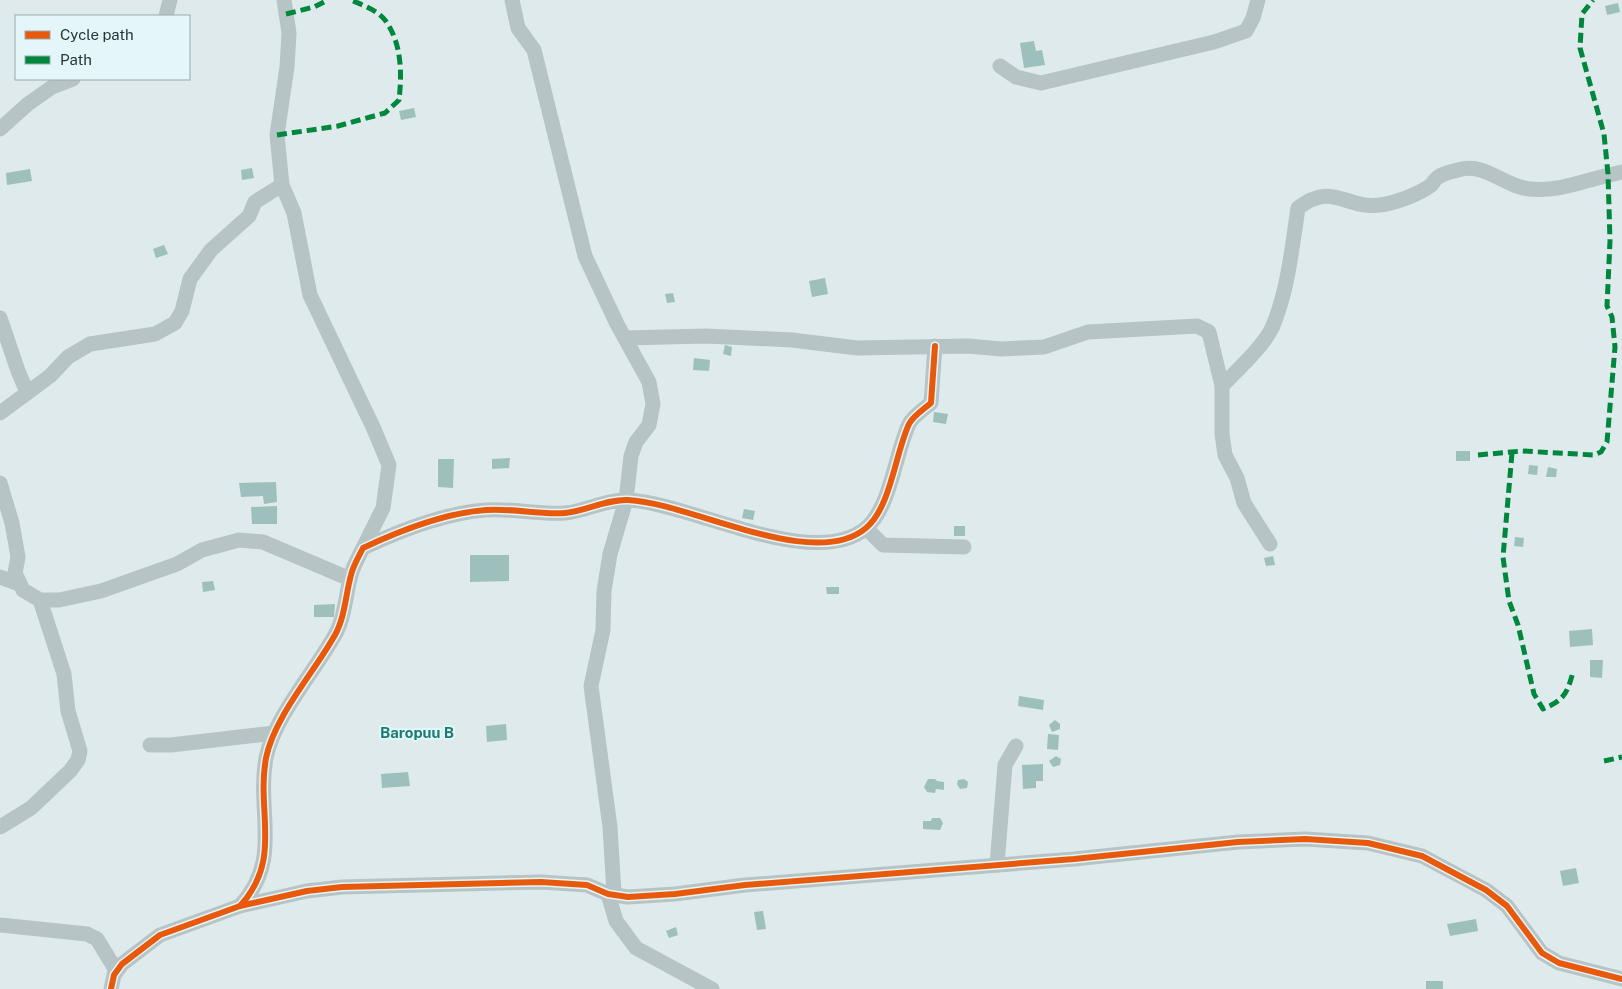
<svg xmlns="http://www.w3.org/2000/svg" width="1622" height="989" font-family="'Public Sans',sans-serif">
  <style>
    .building { fill: #9ec0bd }
    .lines { fill: none; stroke-linecap: round; stroke-linejoin: round }
    .minor { stroke: #b7c4c5; stroke-width: 15 }
    .quiet { stroke: #00873e; stroke-width: 5; stroke-dasharray: 10 5; stroke-linecap: butt }
    .cycleway-casing { stroke: #e4f6fa; stroke-width: 9 }
    .cycleway { stroke: #e8590c; stroke-width: 6 }
    .labels { text-anchor: middle; stroke-width: 4; stroke-linejoin: round; paint-order: stroke }
    .quarter-label { font-size: 15px; font-weight: bold; fill: #197c70; stroke: #e4f6fa }
  </style>
  <rect width="100%" height="100%" fill="#deeaec"/>
  <!-- building -->
  <g class="building">
    <path d="M1618 3 1620 12 1607 15 1605 6Z"/>
    <path d="M1034 41 1036 51 1042 50 1045 65 1024 68 1020 43Z"/>
    <path d="M414 108 416 117 401 120 399 111Z"/>
    <path d="M252 168 254 178 242 180 241 170Z"/>
    <path d="M30 169 32 181 7 185 6 173Z"/>
    <path d="M164 245 168 254 156 258 153 249Z"/>
    <path d="M825 278 828 294 812 297 809 281Z"/>
    <path d="M673 293 675 302 667 303 665 294Z"/>
    <path d="M725 345 732 347 731 356 723 354Z"/>
    <path d="M694 358 710 360 709 371 693 370Z"/>
    <path d="M934 412 948 414 946 424 933 422Z"/>
    <rect x="1456" y="451" width="14" height="10"/>
    <path d="M510 458 509 468 492 469V459Z"/>
    <path d="M438 459H454L453 488 438 487Z"/>
    <path d="M1529 465 1538 466 1537 475 1528 474Z"/>
    <path d="M1548 467 1557 469 1556 477H1546Z"/>
    <path d="M276 482 277 502 264 504 263 496 241 497 239 483Z"/>
    <path d="M277 506V524H252L251 507Z"/>
    <path d="M744 509 755 511 753 520 742 518Z"/>
    <rect x="954" y="526" width="11" height="10"/>
    <path d="M1515 537 1524 538 1523 547 1514 546Z"/>
    <path d="M470 555H509V581L470 582Z"/>
    <path d="M1273 556 1275 565 1266 566 1264 558Z"/>
    <path d="M213 581 215 590 203 592 202 582Z"/>
    <path d="M826 587H839V594H827Z"/>
    <path d="M335 604 334 617H314V605Z"/>
    <path d="M1592 629 1593 645 1570 647 1569 631Z"/>
    <path d="M1590 660H1603L1602 678 1590 677Z"/>
    <path d="M1019 696 1044 700 1043 710 1018 706Z"/>
    <path d="M1055 720 1060 724V729L1052 732 1049 725Z"/>
    <path d="M506 724 507 740 487 742 486 726Z"/>
    <path d="M1048 734 1059 735 1058 750 1047 749Z"/>
    <path d="M1056 756 1061 759 1060 765 1053 767 1049 761Z"/>
    <path d="M1043 764V781H1036V788L1023 789 1022 765Z"/>
    <path d="M408 772 410 786 382 788 381 774Z"/>
    <path d="M928 779H935L937 781 944 782V790L936 789 935 793 927 792 924 787Z"/>
    <path d="M964 779 968 782 967 788 960 789 957 784 958 780Z"/>
    <path d="M932 818H940L943 823 940 830 923 829V821H931Z"/>
    <path d="M1576 868 1579 883 1563 886 1560 871Z"/>
    <path d="M763 911 766 929 757 930 754 912Z"/>
    <path d="M1476 919 1478 931 1450 936 1447 924Z"/>
    <path d="M676 927 678 935 669 938 666 931Z"/>
    <rect x="1426" y="981" width="17" height="8"/>
  </g>
  <g class="lines">
    <!-- minor -->
    <g class="minor">
      <path d="M512 0 518 28 534 50 585 256 617 324 649 382 653 404 649 425 636 442 631 456 626 500 610 554 604 591 603 630 591 686 610 827 614 893"/>
      <path d="M166 16 170 0"/>
      <path d="M1000 66 1016 77 1041 83 1214 42 1246 31 1253 18 1258 0"/>
      <path d="M0 129 28 104 52 87 73 79"/>
      <path d="M282 185 294 213 310 295 373 427 389 465 383 508 363 548"/>
      <path d="M0 318 18 371 27 392"/>
      <path d="M626 338 706 336 792 340 857 348 968 346 1001 349 1044 347 1088 332 1197 326 1209 332 1222 386V434L1225 455 1237 478 1244 503 1270 544"/>
      <path d="M1222 386C1237 370 1262 348 1272 328 1288 291 1292 247 1298 208 1333 181 1344 209 1380 205 1395 203 1417 195 1430 186 1433 184 1434 180 1437 178 1442 173 1455 171 1462 169 1487 164 1505 187 1530 189 1562 192 1590 178 1622 172"/>
      <path d="M0 413 50 376 68 357 90 344 155 334 175 323 182 311 190 279 211 250 249 216 255 202 282 185 277 135 287 67 289 33 284 0"/>
      <path d="M0 483 12 523 18 557 15 573 23 590 40 600H59L101 591 177 564 202 550 239 540 263 542 350 579"/>
      <path d="M866 528 883 545 964 547"/>
      <path d="M0 577 19 584"/>
      <path d="M150 745H171L274 733"/>
      <path d="M0 827 31 808 70 771 78 760 80 751 68 711 64 674 40 600"/>
      <path d="M997 865 1005 765 1016 746"/>
      <path d="M608 894 616 921 636 948 712 989"/>
      <path d="M240 906C283 859 256 813 266 758 274 718 311 676 332 640 345 621 345 597 351 575 353 566 359 556 363 548 401 530 444 513 486 510 513 508 539 515 565 513 586 511 607 499 628 500 691 503 814 572 866 528 891 507 895 454 909 424 913 416 924 409 931 403L935 346"/>
      <path d="M0 925 87 934 97 939 114 967 122 964"/>
      <path d="M111 989 114 975 122 964 160 935 240 906 307 891 342 887 541 882 587 885 608 894 628 897 675 894 745 885 1074 859 1238 842 1305 839 1368 843 1422 856 1486 890 1507 906 1542 953 1559 963 1622 979"/>
    </g>
    <!-- quiet -->
    <g class="quiet">
      <path d="M286 14 314 7 328 0"/>
      <path d="M277 135 338 126 385 113 399 100C402 74 402 43 385 20 377 10 362 5 351 0"/>
      <path d="M1512 453 1503 557 1509 601 1518 625 1534 694 1543 709C1564 700 1567 694 1573 672"/>
      <path d="M1478 455 1522 451 1594 455 1601 452 1607 442 1615 347 1612 317 1607 306 1610 241 1608 174 1604 134 1580 48 1582 14 1593 0"/>
      <path d="M1604 761 1622 757"/>
    </g>
    <!-- cycleway casing -->
    <g class="cycleway-casing">
      <g id="cycleway">
        <path d="M240 906C283 859 256 813 266 758 274 718 311 676 332 640 345 621 345 597 351 575 353 566 359 556 363 548 401 530 444 513 486 510 513 508 539 515 565 513 586 511 607 499 628 500 691 503 814 572 866 528 891 507 895 454 909 424 913 416 924 409 931 403L935 346"/>
        <path d="M111 989 114 975 122 964 160 935 240 906 307 891 342 887 541 882 587 885 608 894 628 897 675 894 745 885 1074 859 1238 842 1305 839 1368 843 1422 856 1486 890 1507 906 1542 953 1559 963 1622 979"/>
      </g>
    </g>
    <!-- cycleway -->
    <use href="#cycleway" class="cycleway"/>
  </g>
  <g class="labels">
    <!-- quarter labels -->
    <g class="quarter-label">
      <text x="417" y="738">Baropuu B</text>
    </g>
  </g>
  <!-- legend -->
  <rect x="15" y="15" width="175" height="65" fill="#e4f6fa" stroke="#98a9ab"/>
  <rect x="25" y="31" width="25" height="8" fill="#e8590c" stroke="#98a9ab"/>
  <text x="60" y="40" font-size="15" fill="#263535">Cycle path</text>
  <rect x="25" y="56" width="25" height="8" fill="#00873e" stroke="#98a9ab"/>
  <text x="60" y="65" font-size="15" fill="#263535">Path</text>
</svg>
